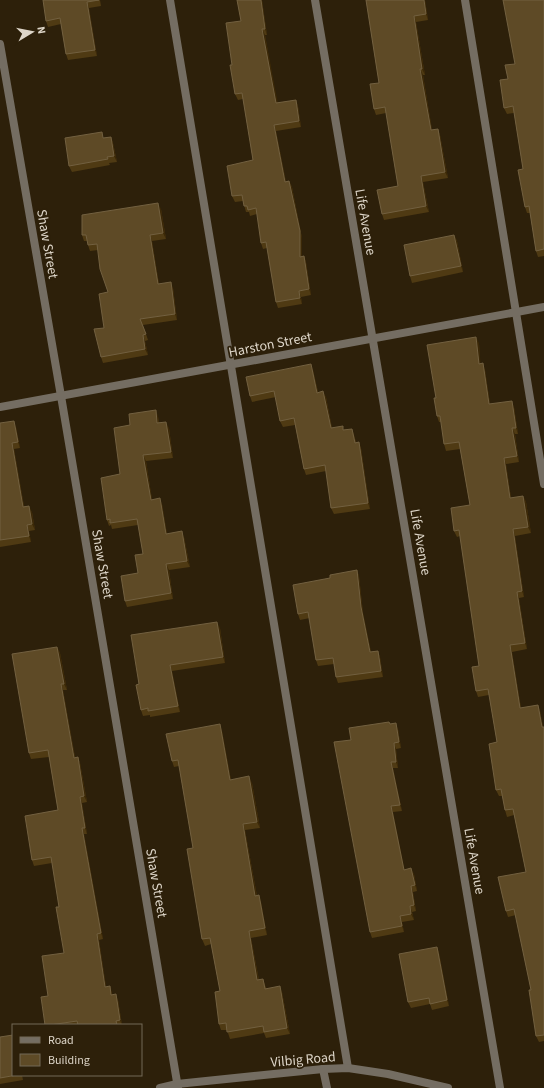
<svg xmlns="http://www.w3.org/2000/svg" width="544" height="1088" font-family="'Source Sans 3',sans-serif">
  <style>
    .lines { fill: none; stroke-linecap: round; stroke-linejoin: round }
    .service { stroke: #746d62; stroke-width: 8 }
    .minor { stroke: #746d62; stroke-width: 8 }
    .tertiary { stroke: #746d62; stroke-width: 8 }
    .wall { fill: #4f3a13 }
    .shaded-wall { fill: #3b2807 }
    .building { fill: #5e4a26; stroke: #726040 }
    .labels { text-anchor: middle; stroke-width: 3.5; stroke-linejoin: round; paint-order: stroke }
    .street-label { font-size: 14px; fill: #ddd5c8; stroke: #2d200a }
  </style>
  <rect width="100%" height="100%" fill="#2d200a"/>
  <g class="lines">
    <!-- service -->
    <g class="service">
      <path d="M170 0 348 1068"/>
      <path d="M465 0 544 484"/>
      <path d="M323 1069 327 1088"/>
    </g>
    <!-- minor -->
    <g class="minor">
      <path d="M315 0 500 1088"/>
      <path d="M0 44 61 396 178 1088"/>
      <path d="M0 407 544 307"/>
    </g>
    <!-- tertiary -->
    <path class="tertiary" d="M160 1088 177 1084 323 1069 348 1068 388 1074 448 1088"/>
  </g>
  <!-- wall -->
  <g class="wall">
    <path d="M43 0H100L101 6 89 8 97 56 68 60 66 54 61 24 48 27 46 21Z"/>
    <path d="M237 0H262L267 35H265L277 103 296 100 298 106 301 127 276 131 286 182 289 181 292 187 302 238V256H304L306 262 311 295 301 297 302 304 278 308 276 302 267 248 263 249 261 243 257 214 250 216 249 212H246L243 201 235 202 232 196 253 160 243 99 238 100 235 94 232 65 241 21Z"/>
    <path d="M366 0H425L428 20 416 22 425 75H423L432 130 438 129 440 135 448 178 423 182 429 212 384 220 382 214 398 186 386 113 376 115 374 109 379 83Z"/>
    <path d="M544 0V256L538 257 536 251 530 213H527L525 207 523 169 514 113 507 114 504 108 508 79Z"/>
    <path d="M111 137 113 143 117 162 109 163 110 165 72 172 69 166 105 138Z"/>
    <path d="M161 209 166 239 152 241 159 284 173 288 177 320 143 325 148 340 145 341 148 355 103 363 101 357 108 292 98 250 90 251 88 245 87 241H84L82 235Z"/>
    <path d="M454 235 457 241 463 272 412 283 410 276Z"/>
    <path d="M479 343 480 364 485 370 490 404 514 407 518 434H515L519 462 506 464 511 498 523 496 526 502 531 533 515 536 524 597 519 598 527 649 512 652 521 708 538 705 540 711 543 727H544V1041L539 1042 536 1036 531 990 516 915 508 917 506 911 526 872 514 815 507 817 505 810 503 796H499L496 790 497 742 489 695 478 697 476 691 479 666 460 536 457 537 454 531 470 505 460 449 446 451 444 444 441 422H439L437 416 436 398Z"/>
    <path d="M313 370 318 392 326 397 332 428 344 430 352 429 354 435 356 442 361 448 370 509 334 514 331 508 326 471 306 475 304 469 295 425 283 427 280 421 276 397 252 402 250 396Z"/>
    <path d="M158 416 159 423 169 428 173 458 146 461 152 500 162 504 167 534 184 537 190 567 169 570 173 599 127 607 125 601 138 573 143 554 138 525 112 529 111 525 109 526 107 520 120 474 130 425Z"/>
    <path d="M0 423 16 427 20 448 14 449 24 506 32 512 35 530 29 531 31 542 0 547Z"/>
    <path d="M357 570 359 576 363 613 371 652 378 651 380 657 383 677 338 683 336 677 334 664 318 666 316 660 310 618 300 620 298 614 330 578Z"/>
    <path d="M220 628 225 663 172 671 180 712 150 717V715L143 716 141 710 139 684Z"/>
    <path d="M57 647 60 653 67 690H63L75 757H78L80 763 87 802 82 803 87 834H84L103 939 99 940 106 987 110 986 112 995 118 1000 122 1025H45L48 996 64 953 59 907 52 863 34 866 32 860 58 810 49 757 31 759 29 753Z"/>
    <path d="M389 722 390 724 398 729 401 748 396 749 398 768H393L402 811 393 812 404 869 414 874 417 891 413 892 416 911 412 912 414 920 402 922 404 932 372 938 370 932Z"/>
    <path d="M222 731 231 780 252 783 260 828 245 830 257 896 261 902 267 935 251 938 259 980 263 979 266 988 282 992 290 1034 266 1038 264 1033 230 1039 227 1030H221L219 1024 220 991 211 944 205 946 202 939 193 848 179 766 174 767 172 761Z"/>
    <path d="M437 947 439 953 449 1006 432 1010 430 1004 411 1008 408 1002Z"/>
    <path d="M0 1037 13 1075H22L23 1080 0 1084Z"/>
  </g>
  <!-- shaded-wall -->
  <g class="shaded-wall">
    <path d="M261 0H262L267 35 265 29Z"/>
    <path d="M424 0H425L428 20 426 14Z"/>
    <path d="M87 2 89 8 97 56 95 50Z"/>
    <path d="M414 16 416 22 425 75 422 69Z"/>
    <path d="M262 29 265 35 279 109 276 103Z"/>
    <path d="M420 69 423 75 433 136 431 130Z"/>
    <path d="M296 100 298 106 301 127 299 121Z"/>
    <path d="M274 125 276 131 287 188 285 182Z"/>
    <path d="M438 129 440 135 448 178 445 172Z"/>
    <path d="M111 137 113 143 117 162 114 156Z"/>
    <path d="M421 176 423 182 429 212 426 206Z"/>
    <path d="M289 181 292 187 302 238V263L300 257Z"/>
    <path d="M158 203 161 209 166 239 163 233Z"/>
    <path d="M150 235 152 241 160 290 158 284Z"/>
    <path d="M454 235 457 241 463 272 461 266Z"/>
    <path d="M304 256 306 262 311 295 309 289Z"/>
    <path d="M171 282 173 288 177 320 175 314Z"/>
    <path d="M299 291 301 297 302 304 300 298Z"/>
    <path d="M143 335 145 341 148 355 145 349Z"/>
    <path d="M476 337 479 343 481 370 479 364Z"/>
    <path d="M483 363 485 370 491 410 489 404Z"/>
    <path d="M311 364 313 370 319 399 317 393Z"/>
    <path d="M323 391 326 397 333 435 331 428Z"/>
    <path d="M512 401 514 407 518 434 516 428Z"/>
    <path d="M156 410 158 416 159 429 157 423Z"/>
    <path d="M14 421 16 427 20 448 18 442Z"/>
    <path d="M166 422 169 428 173 458 171 452Z"/>
    <path d="M512 428 515 434 519 462 517 456Z"/>
    <path d="M352 429 354 435 357 449 355 443Z"/>
    <path d="M359 442 361 448 370 509 368 503Z"/>
    <path d="M12 443 14 449 25 513 23 507Z"/>
    <path d="M143 455 146 461 153 506 151 500Z"/>
    <path d="M504 458 506 464 512 505 510 498Z"/>
    <path d="M523 496 526 502 531 533 528 527Z"/>
    <path d="M160 498 162 504 168 540 166 534Z"/>
    <path d="M29 506 32 512 35 530 32 524Z"/>
    <path d="M27 525 29 531 31 542 29 536Z"/>
    <path d="M513 529 515 536 524 597 522 591Z"/>
    <path d="M182 531 184 537 190 567 187 561Z"/>
    <path d="M166 564 169 570 173 599 171 593Z"/>
    <path d="M357 570 359 576 363 613 372 658 370 652 361 607Z"/>
    <path d="M517 592 519 598 527 649 525 643Z"/>
    <path d="M217 622 220 628 225 663 223 657Z"/>
    <path d="M510 645 512 652 522 715 520 708Z"/>
    <path d="M57 647 60 653 67 690 64 684Z"/>
    <path d="M378 651 380 657 383 677 381 671Z"/>
    <path d="M170 665 172 671 180 712 178 706Z"/>
    <path d="M61 684 63 690 76 764 74 758Z"/>
    <path d="M538 705 540 711 544 733 542 727Z"/>
    <path d="M396 723 398 729 401 748 399 742Z"/>
    <path d="M220 724 222 731 232 786 230 780Z"/>
    <path d="M394 743 396 749 398 768 396 762Z"/>
    <path d="M78 757 80 763 87 802 84 796Z"/>
    <path d="M391 762 393 768 402 811 400 805Z"/>
    <path d="M249 776 252 783 260 828 257 822Z"/>
    <path d="M80 797 82 803 87 834 85 828Z"/>
    <path d="M391 806 393 812 406 876 404 870Z"/>
    <path d="M243 824 245 830 258 902 255 896Z"/>
    <path d="M82 828 84 834 103 939 101 933Z"/>
    <path d="M411 868 414 874 417 891 415 885Z"/>
    <path d="M411 886 413 892 416 911 414 905Z"/>
    <path d="M259 895 261 902 267 935 265 928Z"/>
    <path d="M410 906 412 912 414 920 411 914Z"/>
    <path d="M400 916 402 922 404 932 402 926Z"/>
    <path d="M249 931 251 938 260 987 257 980Z"/>
    <path d="M97 934 99 940 107 993 105 987Z"/>
    <path d="M437 947 439 953 449 1006 447 1000Z"/>
    <path d="M110 986 112 992 113 1001 111 995Z"/>
    <path d="M280 986 282 992 290 1034 287 1028Z"/>
    <path d="M116 994 118 1000 122 1025 120 1020Z"/>
  </g>
  <!-- building -->
  <g class="building">
    <path d="M43 0H99L87 2 95 50 66 54 60 18 46 21Z"/>
    <path d="M237 0H261L265 29H262L276 103 296 100 299 121 274 125 285 182 289 181 300 231V257L304 256 309 289 299 291 300 298 276 302 266 242 261 243 256 208 248 210 247 206H244L242 195 232 196 227 166 253 160 242 93 235 94 230 65H232L226 23 241 21Z"/>
    <path d="M366 0H424L426 14 414 16 422 69H420L431 130 438 129 445 172 421 176 426 206 382 214 377 190 398 186 385 107 374 109 370 84 379 83Z"/>
    <path d="M503 0H544V249L536 251 529 206 525 207 518 170 523 169 513 106 504 108 500 80 508 79 505 65 515 64Z"/>
    <path d="M102 132 103 138 111 137 114 156 107 157 108 159 69 166 65 138Z"/>
    <path d="M158 203 163 233 150 235 158 284 171 282 175 314 140 319 146 334 143 335 145 349 101 357 94 329 104 328 99 294 108 292 100 269 97 244 88 245 86 235H82V215Z"/>
    <path d="M454 235 461 266 410 276 404 245Z"/>
    <path d="M476 337 479 364 483 363 489 404 512 401 516 428H512L517 456 504 458 510 498 523 496 528 527 513 529 522 591 517 592 525 643 510 645 520 708 538 705 542 727H544V1035L536 1036 529 990H531L514 909 506 911 498 877 526 872 513 809 505 810 501 789 496 790 489 744 497 742 488 689 476 691 472 667 479 666 459 530 454 531 451 508 470 505 459 442 444 444 440 416H437L434 398H436L427 345Z"/>
    <path d="M311 364 317 393 323 391 331 428 343 426V430L352 429 355 443 359 442 368 503 331 508 325 465 304 469 294 418 280 421 274 391 250 396 246 377Z"/>
    <path d="M156 410 157 423 166 422 171 452 143 455 151 500 160 498 166 534 182 531 187 561 166 564 171 593 125 601 121 576 138 573 135 555 143 554 137 519 110 523V519L107 520 101 478 120 474 114 428 130 425 129 414Z"/>
    <path d="M14 421 18 442 12 443 23 507 29 506 32 524 27 525 29 536 0 540V423Z"/>
    <path d="M357 570 361 607 370 652 378 651 381 671 336 677 333 658 316 660 308 612 298 614 293 585 330 578V575Z"/>
    <path d="M217 622 223 657 170 665 178 706 148 711V708L141 710 136 685 139 684 131 635Z"/>
    <path d="M57 647 64 684H61L74 758 78 757 84 796 80 797 85 828H82L101 933 97 934 105 987 110 986 111 995 116 994 120 1020 116 1021 117 1025H78L77 1021 50 1025H45L41 997 48 996 42 956 64 953 56 907H59L51 857 32 860 25 816 58 810 48 750 29 753 12 654Z"/>
    <path d="M389 722 390 724 396 723 399 742 394 743 396 762H391L400 805 391 806 404 870 411 868 415 885 411 886 414 905 410 906 411 914 400 916 402 926 370 932 334 742 351 740 349 728Z"/>
    <path d="M220 724 230 780 249 776 257 822 243 824 255 896 259 895 265 928 249 931 257 980 263 979 265 989 280 986 287 1028 264 1032 263 1026 227 1032 226 1023 219 1024 215 992 220 991 210 938 202 939 187 849 193 848 178 760 172 761 166 734Z"/>
    <path d="M437 947 447 1000 430 1004 429 998 408 1002 399 954Z"/>
    <path d="M13 1035V1075H17L0 1078V1037Z"/>
  </g>
  <g class="labels">
    <!-- street labels -->
    <g class="street-label">
      <text transform="translate(366 222) rotate(80)" y="5">Life Avenue</text>
      <text transform="translate(48 244) rotate(80)" y="5">Shaw Street</text>
      <text transform="translate(270 344) rotate(-11)" y="5">Harston Street</text>
      <text transform="translate(421 542) rotate(80)" y="5">Life Avenue</text>
      <text transform="translate(103 564) rotate(80)" y="5">Shaw Street</text>
      <text transform="translate(475 861) rotate(80)" y="5">Life Avenue</text>
      <text transform="translate(157 883) rotate(80)" y="5">Shaw Street</text>
      <text transform="translate(303 1059) rotate(-5)" y="5">Vilbig Road</text>
    </g>
  </g>
  <!-- legend -->
  <rect x="12" y="1024" width="130" height="52" fill="#2d200a" stroke="#736856"/>
  <rect x="20" y="1037" width="20" height="6" fill="#746d62" stroke="#736856"/>
  <text x="48" y="1044" font-size="12" fill="#ddd5c8">Road</text>
  <rect x="20" y="1054" width="20" height="12" fill="#5e4a26" stroke="#736856"/>
  <text x="48" y="1064" font-size="12" fill="#ddd5c8">Building</text>
  <!-- north arrow -->
  <g transform="translate(32 32) rotate(80)" stroke="#2d200a" stroke-width="3" paint-order="stroke">
  <path d="M0-3L7 15L0 10L-7 15Z" fill="#ddd5c8"/>
  <text y="-6" font-size="11" font-weight="bold" text-anchor="middle" fill="#ddd5c8">N</text>
  </g>
</svg>
